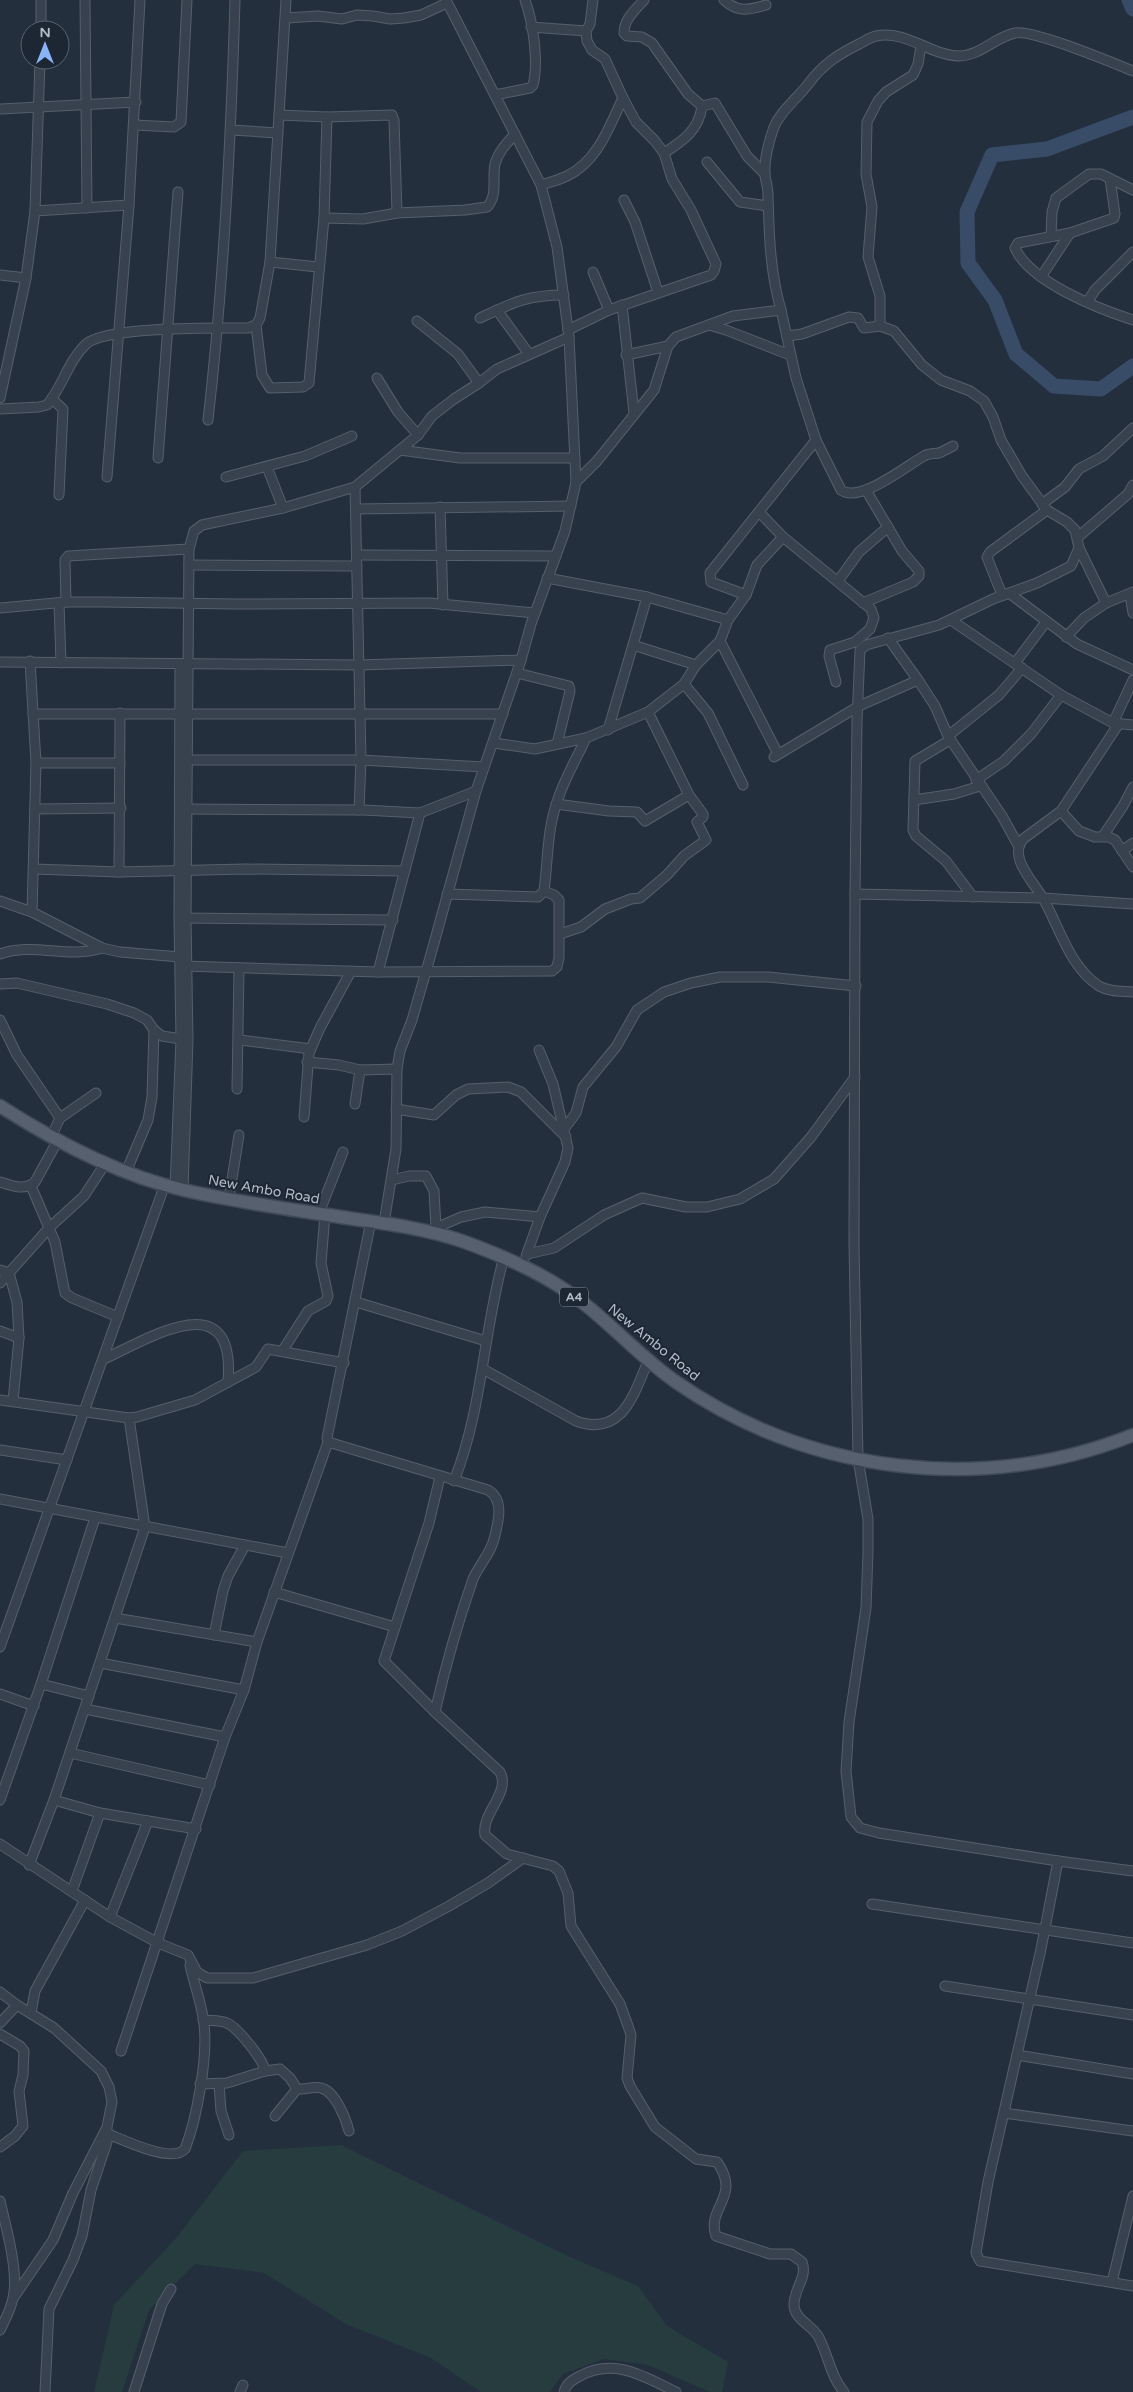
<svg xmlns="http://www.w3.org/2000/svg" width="1133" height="2392" font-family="'Varela Round',sans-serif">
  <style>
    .green { fill: #263c3f }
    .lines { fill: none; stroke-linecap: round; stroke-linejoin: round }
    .river { stroke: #394c67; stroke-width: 15 }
    .minor-casing { stroke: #565f6c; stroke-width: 11 }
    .primary-casing { stroke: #414a57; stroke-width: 15 }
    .minor { stroke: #38414e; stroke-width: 9 }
    .primary { stroke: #56606e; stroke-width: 12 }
    .labels { text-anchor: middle; stroke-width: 4; stroke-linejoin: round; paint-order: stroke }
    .shield { fill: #1d2633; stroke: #878f9c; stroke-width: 1 }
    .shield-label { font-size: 12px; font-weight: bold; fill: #b4bcc9 }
    .street-label { font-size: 14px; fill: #b4bcc9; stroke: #1d2633 }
  </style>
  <rect width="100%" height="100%" fill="#242f3e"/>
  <!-- green -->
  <path class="green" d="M341 2145 570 2257 638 2286 667 2326 728 2362 722 2392H710L648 2365 604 2359 563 2374 550 2392H481L431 2358 346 2324 264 2273 195 2264 149 2310 122 2392H94L114 2305 177 2237 243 2151Z"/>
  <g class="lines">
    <!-- river -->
    <g class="river">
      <path d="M1129 0 1133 9"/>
      <path d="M1133 117 1047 149 992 155 967 212 968 263 995 300 1016 354 1054 386 1101 389 1133 366"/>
    </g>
    <!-- minor casing -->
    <g class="minor-casing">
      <g id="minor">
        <path d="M85 0 87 208"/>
        <path d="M644 0C635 10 624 19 624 33L627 36 642 37 652 43 688 94 702 106"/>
        <path d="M724 0C738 13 749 10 766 5"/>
        <path d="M286 18 318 16 342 19 357 15 373 16 390 19 404 18 421 15 447 3"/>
        <path d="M531 27 586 31"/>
        <path d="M41 30V0"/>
        <path d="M40 60 35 211 129 205"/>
        <path d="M495 95 530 88 533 85C539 62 533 22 525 0"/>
        <path d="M0 109 136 102"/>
        <path d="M279 115 327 117 392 115 394 120 397 213"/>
        <path d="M134 125 174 127 181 122 187 0"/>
        <path d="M231 130 278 133"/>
        <path d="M664 153C683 141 699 130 702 106L715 103 747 156 765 174"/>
        <path d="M707 162 740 202 768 206"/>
        <path d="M1110 179 1115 214 1114 218 1070 233 1018 243 1015 248C1030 282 1099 309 1133 320"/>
        <path d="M541 185C550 182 559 180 567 176 598 161 609 127 623 98"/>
        <path d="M624 200 635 222 658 292"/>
        <path d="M324 218 363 219 397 213 465 210 487 207C498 196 492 178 495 164 498 152 507 143 515 134"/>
        <path d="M1051 236 1052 212 1056 198 1089 174H1101L1133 190"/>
        <path d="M270 262 318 267"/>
        <path d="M593 272 609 310"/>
        <path d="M0 275 26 278"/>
        <path d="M1041 277 1070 233"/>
        <path d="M1088 301 1095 290 1133 252"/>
        <path d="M622 305 634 413"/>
        <path d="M497 310 529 354"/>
        <path d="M781 310 796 378 816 440 841 490C859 504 906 466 924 456 929 453 934 454 939 453 944 451 949 448 953 446"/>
        <path d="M480 318C512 303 527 295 564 295"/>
        <path d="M417 321 458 354 479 383"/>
        <path d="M256 325 262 375 270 388 303 387 309 383 324 218 327 117"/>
        <path d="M709 325 726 330 790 355"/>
        <path d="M568 330 609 310 711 275 714 271 716 264 691 210 672 179 664 153 655 141 636 122 623 98 605 59 592 50 587 41 586 31 590 24 593 0"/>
        <path d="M787 336 802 334 849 317 858 318 864 328 880 326"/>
        <path d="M626 355 668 346"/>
        <path d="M377 378 398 412 418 435"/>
        <path d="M0 398 26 278 35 211"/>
        <path d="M52 399 63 409 59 495"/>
        <path d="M0 409 39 407 47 405C63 386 68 361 86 344 106 326 218 328 248 328L256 325 260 318 270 262 286 0"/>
        <path d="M208 420C224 281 231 141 235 0"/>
        <path d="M400 450 460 458H575"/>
        <path d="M158 458 178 192"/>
        <path d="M267 467 283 508"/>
        <path d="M107 477 129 205 140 0"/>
        <path d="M226 477 305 456 352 436"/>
        <path d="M576 482 597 461 654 390 668 346 676 337 733 316 781 310C770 272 769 234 768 194 768 188 766 182 765 176 764 161 769 141 774 127 781 110 798 98 809 83 823 64 839 54 859 44 865 41 871 37 876 36 907 30 929 55 959 56 980 56 995 37 1015 33 1032 29 1113 63 1133 71"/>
        <path d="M355 487 361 760 359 810"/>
        <path d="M1042 504 1065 487 1079 469 1103 456 1133 428"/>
        <path d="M440 507 443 605"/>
        <path d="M356 509 571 506"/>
        <path d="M760 513 783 537 871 609 874 618 870 629 855 642 830 650 829 656 836 682"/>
        <path d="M1078 537 1128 494 1133 485"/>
        <path d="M1079 548 1106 603"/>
        <path d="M357 555 556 556"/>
        <path d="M189 565 357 566"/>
        <path d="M547 578 647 597 728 620"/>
        <path d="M838 581 859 552 888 527"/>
        <path d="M1009 593 1077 644 1133 670"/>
        <path d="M746 595 711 582 710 573 816 440"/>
        <path d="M1002 595 987 557 990 552 1047 510"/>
        <path d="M1130 595 1133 613"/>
        <path d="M66 602 65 560 68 556 189 549"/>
        <path d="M59 603 61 663"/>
        <path d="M863 603 913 582 919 576V571L902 551 866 490"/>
        <path d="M0 608 66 602H105L235 604 429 603 535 613"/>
        <path d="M951 620 1061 695 1113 723 1133 725"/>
        <path d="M1066 637 1084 618 1106 603 1133 592"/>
        <path d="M888 638 918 680 935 706 948 736 1002 816 1018 845"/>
        <path d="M720 641 778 754"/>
        <path d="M633 645 696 665"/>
        <path d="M30 661 36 763 32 912"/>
        <path d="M0 662 359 665 521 660"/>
        <path d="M1015 663 1046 622"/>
        <path d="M517 673 569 686 570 691 557 744"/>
        <path d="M684 684 708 713 743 785"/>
        <path d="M33 714H503"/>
        <path d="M1113 723 1133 680"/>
        <path d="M1118 725 1061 811 1023 839C1018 846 1017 852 1020 861 1025 875 1036 886 1044 900 1060 929 1070 967 1099 986 1109 992 1122 991 1133 992"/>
        <path d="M608 730 647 597"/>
        <path d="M948 736 999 695 1022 668"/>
        <path d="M950 740 915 761 913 830 916 836 946 861 973 897"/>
        <path d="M494 743 535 749 586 738 648 712 684 684 696 665 720 641 728 620 746 595 757 565 783 537"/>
        <path d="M774 757 859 706 918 680"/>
        <path d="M185 760H361L484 767"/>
        <path d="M36 763H120"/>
        <path d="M976 780 1004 761 1031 734 1061 695"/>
        <path d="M914 800 954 794 980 786"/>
        <path d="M556 804 609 811 637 812 645 821 689 795"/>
        <path d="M35 809 121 808"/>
        <path d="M182 809 363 810 420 813 476 791"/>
        <path d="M1061 811 1079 831 1095 837H1109L1115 840 1133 867"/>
        <path d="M1103 836 1123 806 1133 787"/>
        <path d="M1122 851 1133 843"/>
        <path d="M34 869 119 872 246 869 405 871"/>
        <path d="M119 872 120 713"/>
        <path d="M447 894 538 897 544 891C548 861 547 830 557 802 564 779 576 760 586 738"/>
        <path d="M855 894 857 721 860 650 866 645 939 625 993 599 1037 583 1071 566 1079 548 1075 530 1067 522 1047 510 1022 476 1001 440 993 417 984 401 970 391 941 380 922 365 894 331 880 326V296L868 257 872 207 866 174 867 122 878 101 886 92 913 75 918 64 921 46"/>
        <path d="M0 901 32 912 102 948 120 952 180 957"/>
        <path d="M1133 904 1043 898 855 894 854 1244 858 1459 868 1519V1552L866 1608 849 1722 846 1771 851 1817 860 1828 879 1833 1058 1861 1041 1949 988 2182 976 2253 980 2261 1133 2286"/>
        <path d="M182 918 393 920"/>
        <path d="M560 934 581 927 605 909 631 899 640 898 667 875 684 856 706 840 697 822 703 817V814L689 795 648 712"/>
        <path d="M0 954C33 942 68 959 102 948"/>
        <path d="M183 966 378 972 552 971 557 967 559 958V900L554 895 544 891"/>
        <path d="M378 972 420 813"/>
        <path d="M0 984 17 983 107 1004 134 1013 147 1020 154 1030 162 1036 187 1040"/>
        <path d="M0 1020 17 1055 60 1118 51 1137"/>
        <path d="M240 1040 311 1049"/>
        <path d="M307 1062 339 1065 360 1070 397 1069"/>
        <path d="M237 1089 239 968"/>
        <path d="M355 1104 360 1070"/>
        <path d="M396 1109 434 1115 456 1095 468 1089 508 1087 521 1092 566 1137"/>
        <path d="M304 1117 309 1053 320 1028 351 971"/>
        <path d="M60 1118 96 1093"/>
        <path d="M564 1129 576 1113 583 1087 616 1047 637 1010 664 992 691 983 720 977H768L856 986"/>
        <path d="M126 1172 148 1120 152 1097 154 1030"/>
        <path d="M392 1180 409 1176H426L434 1191 436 1228"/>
        <path d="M0 1182C12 1186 24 1191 35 1182L58 1140"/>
        <path d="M31 1186 55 1242 65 1293 72 1298 118 1317"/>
        <path d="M175 1187 181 1040 179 918 180 665"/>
        <path d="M183 1190 188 1040 186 918 189 549 194 531 202 525 283 508 355 487 418 435 432 416 454 399 479 383 497 369 569 337"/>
        <path d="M229 1198 239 1135"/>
        <path d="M319 1213 343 1152"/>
        <path d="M384 1223 396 1149 397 1069 400 1051 412 1020 431 954 476 791 521 660 531 624 565 531 576 482 569 337 557 247 541 185 446 0"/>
        <path d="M429 1231 461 1217 485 1212 540 1217"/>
        <path d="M527 1254 554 1248 604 1215 642 1198 686 1207H707L740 1199 774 1179 811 1137 855 1077"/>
        <path d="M526 1256 540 1217 565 1162 568 1148 553 1084 539 1050"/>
        <path d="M0 1270 9 1273 17 1302 19 1338"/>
        <path d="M0 1283 50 1227 84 1196 105 1164"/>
        <path d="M356 1302 486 1341"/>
        <path d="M0 1331 19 1338 13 1401"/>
        <path d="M283 1350 308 1311 326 1301 328 1296 321 1263 325 1214"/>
        <path d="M104 1359C152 1337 236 1283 228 1382"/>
        <path d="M483 1369 576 1421C623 1438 634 1393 649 1359"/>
        <path d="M0 1400 129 1418 137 1417 195 1400 256 1367 268 1349 344 1363"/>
        <path d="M328 1442 488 1490C505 1500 498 1523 494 1539 491 1553 479 1565 473 1579 458 1622 445 1668 435 1712"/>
        <path d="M0 1450 67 1460"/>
        <path d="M440 1477 429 1523 384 1661 437 1714 500 1772C511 1793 481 1813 485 1835L507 1854 553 1866 559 1871 568 1893 571 1926 620 2004 628 2026 631 2035 627 2078 630 2086 655 2127 696 2159 717 2162C742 2197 706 2207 716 2236L770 2254H791L802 2262C808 2278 793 2289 794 2306 795 2319 811 2325 818 2336 828 2353 830 2376 844 2392"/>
        <path d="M454 1481C483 1408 483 1331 504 1257"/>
        <path d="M0 1499 288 1553"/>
        <path d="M274 1592 395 1627"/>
        <path d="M115 1618 257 1642"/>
        <path d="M214 1635 223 1591 228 1576 245 1545"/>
        <path d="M0 1647 165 1184"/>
        <path d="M100 1663 244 1690"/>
        <path d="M41 1684 89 1696"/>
        <path d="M0 1694 34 1706"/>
        <path d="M85 1709 225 1737"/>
        <path d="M70 1753 210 1785"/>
        <path d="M0 1800 41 1684 95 1518"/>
        <path d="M54 1800 100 1813 196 1829"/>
        <path d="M0 1844 110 1917 158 1943 188 1955 197 1972 207 1978H253L367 1945 402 1931 449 1906 488 1883 523 1858"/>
        <path d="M1058 1861 1133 1871"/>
        <path d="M29 1865 54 1800 145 1527 129 1418"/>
        <path d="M72 1891 100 1813"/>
        <path d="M872 1904 1133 1943"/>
        <path d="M110 1917 148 1821"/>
        <path d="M945 1986 1133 2015"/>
        <path d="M0 1992 17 2005 54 2028 101 2071 109 2087 112 2102 107 2127 73 2193 53 2240 14 2297"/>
        <path d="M31 2013 35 1991 85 1900"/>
        <path d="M203 2020C211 2021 220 2020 227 2023 238 2028 263 2059 265 2071"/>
        <path d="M0 2023 17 2005"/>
        <path d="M0 2034 20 2046 24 2051 23 2075 19 2091 23 2126 15 2136 0 2147"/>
        <path d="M121 2051 225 1737 244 1690 257 1642 328 1442 327 1438 371 1221"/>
        <path d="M1017 2055 1133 2074"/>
        <path d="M200 2084 227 2083 265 2071 280 2069 290 2078 297 2089C304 2090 313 2086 321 2088 335 2091 346 2119 349 2131"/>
        <path d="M219 2084 221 2111 229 2135"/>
        <path d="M1004 2113 1133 2131"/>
        <path d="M275 2116 297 2089"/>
        <path d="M108 2134C124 2140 172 2164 185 2149 197 2118 208 2057 204 2024 202 2004 194 1984 190 1965"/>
        <path d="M0 2201C6 2228 19 2271 13 2298 11 2309 5 2320 0 2330"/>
        <path d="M1112 2282 1133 2196"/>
        <path d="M45 2392 49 2309 73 2260 82 2236 91 2190 107 2142V2130"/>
        <path d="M134 2392 162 2304 171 2289"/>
        <path d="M240 2392 243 2385"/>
        <path d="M564 2392C567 2383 572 2380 580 2376 615 2357 645 2377 676 2392"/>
      </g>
    </g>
    <!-- primary casing -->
    <g class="primary-casing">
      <path id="primary" d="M0 1106C56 1142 118 1175 184 1190 239 1203 297 1210 354 1219 390 1224 427 1229 462 1241 506 1257 550 1276 587 1306 617 1330 644 1360 676 1382 809 1474 982 1495 1133 1435"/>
    </g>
    <!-- minor -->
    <use href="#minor" class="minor"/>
    <!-- primary -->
    <use href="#primary" class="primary"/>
  </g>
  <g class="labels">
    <!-- shield labels -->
    <rect class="shield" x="560" y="1287.5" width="28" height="19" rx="4"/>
    <g class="shield-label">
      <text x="574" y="1301">A4</text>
    </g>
    <!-- street labels -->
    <g class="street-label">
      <text transform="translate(264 1189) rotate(10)" y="5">New Ambo Road</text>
      <text transform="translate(654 1342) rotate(39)" y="5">New Ambo Road</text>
    </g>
  </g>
  <!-- north arrow -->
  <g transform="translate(45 45)"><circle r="24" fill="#1d2633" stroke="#59626f"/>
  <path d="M0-4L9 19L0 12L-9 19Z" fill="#8ab4f8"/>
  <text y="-8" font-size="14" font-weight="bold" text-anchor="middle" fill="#b4bcc9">N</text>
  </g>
</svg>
